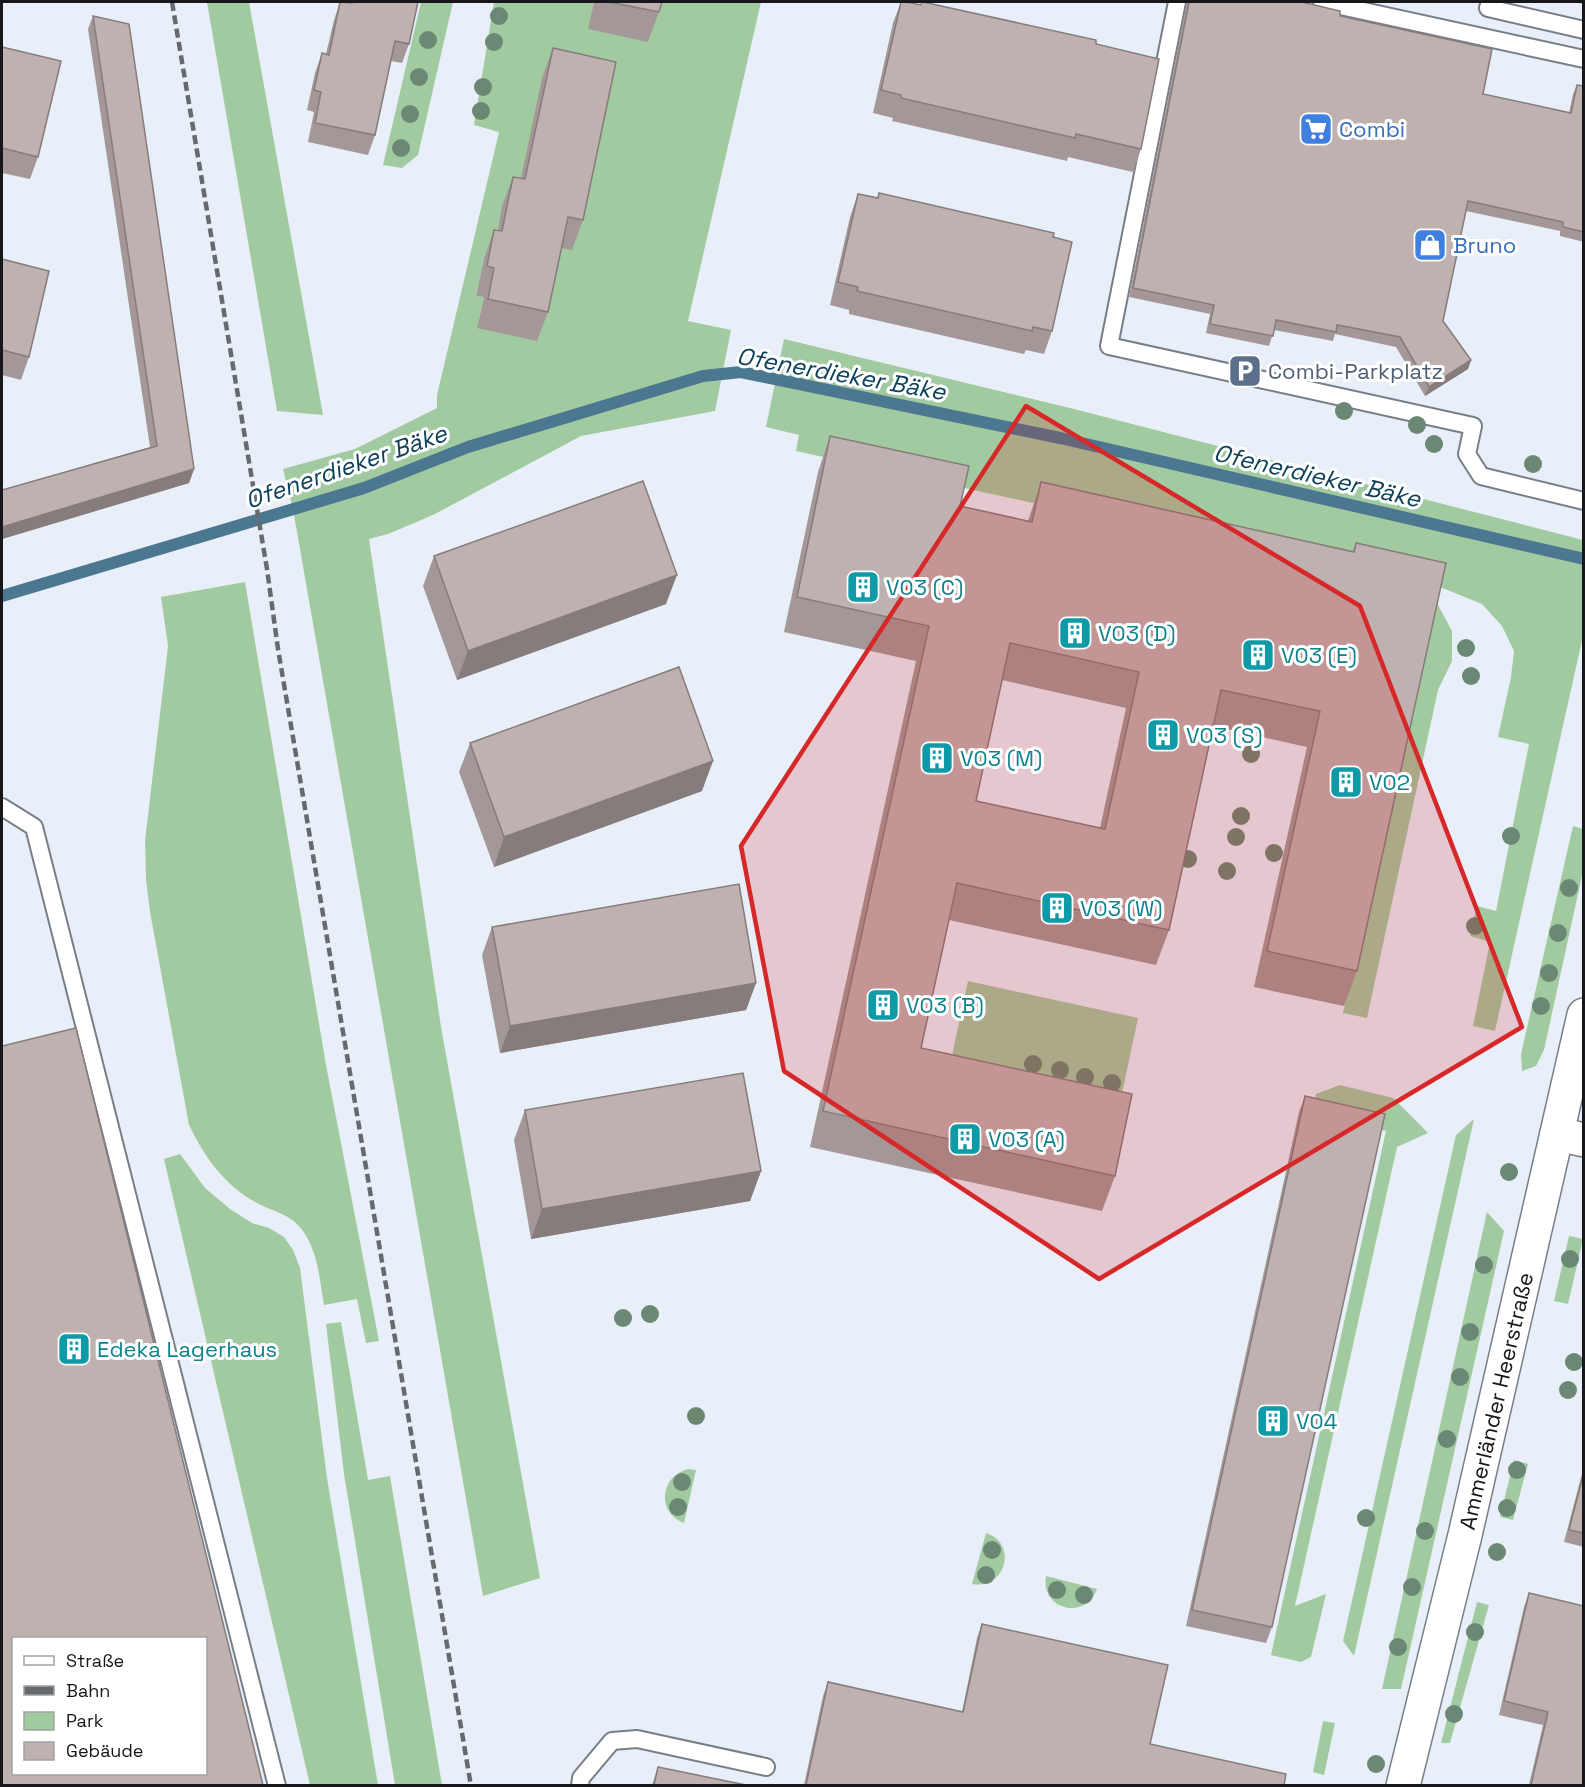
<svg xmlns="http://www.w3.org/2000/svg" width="1585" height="1787" font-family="'Space Grotesk',sans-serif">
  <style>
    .green { fill: #a2caa0; fill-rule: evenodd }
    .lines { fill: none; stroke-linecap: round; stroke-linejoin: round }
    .stream { stroke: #4c7790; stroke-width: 12 }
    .service-casing { stroke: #787e86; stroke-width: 20 }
    .minor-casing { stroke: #787e86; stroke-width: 36 }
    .tertiary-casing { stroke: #787e86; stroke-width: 36 }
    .service { stroke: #fff; stroke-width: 16 }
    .minor { stroke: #fff; stroke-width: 33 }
    .tertiary { stroke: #fff; stroke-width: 33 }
    .rail { stroke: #666a6f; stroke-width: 4.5; stroke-dasharray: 9 4.5; stroke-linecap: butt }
    .tree { fill: #6a8873 }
    .wall { fill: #a39897; fill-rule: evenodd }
    .shaded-wall { fill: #857c7b }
    .building { fill: #beb1b0; stroke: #857c7b; stroke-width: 1.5; fill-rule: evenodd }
    .marked { fill: #d62828; fill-opacity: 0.2; stroke: #d62828; stroke-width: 4.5; stroke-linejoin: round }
    .labels { text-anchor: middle; stroke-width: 6; stroke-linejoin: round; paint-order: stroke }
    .shop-label { font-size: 22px; fill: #366cbe; stroke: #fff; text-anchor: start }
    .service-label { font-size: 22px; fill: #4e5e75; stroke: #fff; text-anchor: start }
    .culture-label { font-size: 22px; fill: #0d838f; stroke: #fff; text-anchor: start }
    .street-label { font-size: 22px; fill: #15171a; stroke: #fff }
    .water-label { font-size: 24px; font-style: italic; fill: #0d4059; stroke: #fff }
  </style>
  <rect width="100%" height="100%" fill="#e9eff9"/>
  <!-- green -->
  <g class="green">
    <path d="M207 2H249L323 415 277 411Z"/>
    <path d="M421 2H453L418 155 402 168 383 165Z"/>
    <path d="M494 2H594L589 29 657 2H761L688 321 731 330 715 411 581 436 433 515 388 534 369 539 441 1027 540 1578 483 1596 293 509 283 469 355 449 437 408V395L499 132 474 125ZM514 209 477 328 484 297 476 296 484 260 491 261Z"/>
    <path d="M784 339 1074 409 1583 540V636L1495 1031 1473 1026 1490 942 1470 936 1477 906 1496 911 1529 744 1498 737 1511 677 1514 651 1502 626 1482 604 1440 587 1311 564 796 451 799 435 766 427Z"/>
    <path d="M245 582 326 1065 379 1341 366 1343 357 1299 324 1305C319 1278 318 1245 297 1224 287 1214 273 1211 261 1205 226 1188 205 1158 189 1125L150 912 146 879 145 841 168 646 161 597Z"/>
    <path d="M1437 603 1452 631V661L1438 690 1367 1018 1343 1013 1433 607Z"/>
    <path d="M1573 826 1583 829V871L1544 1050 1536 1066 1522 1071 1521 1054Z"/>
    <path d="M968 981 1138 1018 1121 1098 951 1060Z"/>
    <path d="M1340 1085 1393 1098 1428 1133 1397 1147 1295 1606 1326 1594 1311 1657 1301 1662 1271 1655 1386 1131 1311 1113 1316 1094Z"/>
    <path d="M1474 1119 1354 1656 1343 1641 1456 1135Z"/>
    <path d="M180 1154 205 1188 230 1209 252 1223 269 1228 284 1237 293 1250 300 1268 327 1478 378 1785H310L164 1159Z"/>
    <path d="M1487 1212 1504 1231 1401 1689H1382Z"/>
    <path d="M1569 1236 1583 1239 1568 1304 1554 1301Z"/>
    <path d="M341 1322 368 1480 390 1476 442 1785H395L344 1474 326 1324Z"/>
    <path d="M1514 1460 1528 1464 1513 1520 1500 1517Z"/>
    <path d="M688 1469 696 1470 684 1523C656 1513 660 1476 688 1469Z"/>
    <path d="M986 1533C1018 1543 1006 1590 972 1584Z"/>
    <path d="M1046 1576 1097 1589C1086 1621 1040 1610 1046 1576Z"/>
    <path d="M1477 1602 1489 1605 1450 1743H1441Z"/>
    <path d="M1323 1721 1335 1723 1324 1775 1313 1772Z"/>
  </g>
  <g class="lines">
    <!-- stream -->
    <path class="stream" d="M2 596 364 488 468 447 703 376 741 372 1060 438 1584 559"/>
    <!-- service casing -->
    <g class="service-casing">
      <g id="service">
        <path d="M1177 2 1109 346 1473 426 1467 454 1481 476 1584 501"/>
        <path d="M1322 2 1584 59"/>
        <path d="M1490 2 1488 8 1584 30"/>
        <path d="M2 807 34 827 277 1786"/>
        <path d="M580 1786 581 1778 612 1741 637 1739 766 1767"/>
      </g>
    </g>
    <!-- minor casing -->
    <g class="minor-casing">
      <path id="minor" d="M1557 1134 1584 1140"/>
    </g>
    <!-- tertiary casing -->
    <g class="tertiary-casing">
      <path id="tertiary" d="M1403 1786 1465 1535 1584 1015"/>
    </g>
    <!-- service -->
    <use href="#service" class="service"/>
    <!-- minor -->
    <use href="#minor" class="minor"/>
    <!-- tertiary -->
    <use href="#tertiary" class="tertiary"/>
    <!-- rail -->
    <path class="rail" d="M172 2 267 569 278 649 471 1786"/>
  </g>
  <!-- trees -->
  <g class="tree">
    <circle cx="499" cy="16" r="9"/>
    <circle cx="428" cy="40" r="9"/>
    <circle cx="494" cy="42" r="9"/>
    <circle cx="419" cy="77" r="9"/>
    <circle cx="483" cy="87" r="9"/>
    <circle cx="481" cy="111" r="9"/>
    <circle cx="410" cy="114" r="9"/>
    <circle cx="401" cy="148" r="9"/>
    <circle cx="1344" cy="411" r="9"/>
    <circle cx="1417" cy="425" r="9"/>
    <circle cx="1434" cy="444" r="9"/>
    <circle cx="1533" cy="464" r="9"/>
    <circle cx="1466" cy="648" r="9"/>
    <circle cx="1471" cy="676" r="9"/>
    <circle cx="1251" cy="754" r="9"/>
    <circle cx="1241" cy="816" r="9"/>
    <circle cx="1511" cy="836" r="9"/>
    <circle cx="1236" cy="837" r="9"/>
    <circle cx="1274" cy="853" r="9"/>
    <circle cx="1188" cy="859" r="9"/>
    <circle cx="1227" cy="871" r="9"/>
    <circle cx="1569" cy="888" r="9"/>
    <circle cx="1475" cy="926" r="9"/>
    <circle cx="1558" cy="933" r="9"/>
    <circle cx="1549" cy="973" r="9"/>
    <circle cx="1541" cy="1006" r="9"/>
    <circle cx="1033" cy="1064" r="9"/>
    <circle cx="1060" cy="1070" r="9"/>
    <circle cx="1085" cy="1077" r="9"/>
    <circle cx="1112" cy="1083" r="9"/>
    <circle cx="1509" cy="1172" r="9"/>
    <circle cx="1570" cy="1259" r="9"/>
    <circle cx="1484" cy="1265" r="9"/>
    <circle cx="650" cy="1314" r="9"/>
    <circle cx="623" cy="1318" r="9"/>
    <circle cx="1470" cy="1332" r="9"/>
    <circle cx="1574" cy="1362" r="9"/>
    <circle cx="1460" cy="1377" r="9"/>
    <circle cx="1568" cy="1390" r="9"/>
    <circle cx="696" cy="1416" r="9"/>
    <circle cx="1447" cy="1439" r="9"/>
    <circle cx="1517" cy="1470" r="9"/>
    <circle cx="682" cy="1482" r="9"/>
    <circle cx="678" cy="1507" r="9"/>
    <circle cx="1507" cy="1508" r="9"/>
    <circle cx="1366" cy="1518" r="9"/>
    <circle cx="1425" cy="1531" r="9"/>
    <circle cx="992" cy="1550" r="9"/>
    <circle cx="1497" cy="1552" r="9"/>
    <circle cx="986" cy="1575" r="9"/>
    <circle cx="1412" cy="1587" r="9"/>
    <circle cx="1057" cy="1590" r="9"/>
    <circle cx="1084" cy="1595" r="9"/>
    <circle cx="1475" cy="1632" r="9"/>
    <circle cx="1398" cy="1647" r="9"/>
    <circle cx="1454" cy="1714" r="9"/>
    <circle cx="1376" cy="1764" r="9"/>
  </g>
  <!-- wall -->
  <g class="wall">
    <path d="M340 2H418L409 44 402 63 391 61 375 135 368 155 308 142 314 112 307 110 315 73 322 53 326 54 334 20Z"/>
    <path d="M594 2H662L659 12 648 42 588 29Z"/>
    <path d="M901 2 921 5 922 2 1096 44 1141 149 1133 172 1068 157 1067 161 892 121 893 118 873 113 893 23Z"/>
    <path d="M1187 2H1302L1340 16 1483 94 1569 113 1573 94 1577 85 1584 86V242L1560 236V231L1466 211 1443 321 1471 360 1468 369 1425 396 1396 347 1335 334 1333 341 1274 330 1269 346 1206 333 1210 314 1129 297Z"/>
    <path d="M1572 2H1584V4Z"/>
    <path d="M93 16 194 469 189 483 2 539V490L150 447 88 29Z"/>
    <path d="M2 47 38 157 30 179 2 173Z"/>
    <path d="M553 48 583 220 572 250 561 248 548 312 537 341 477 328 484 297 476 296 484 259 494 230H498L502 206 513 177 521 178 542 78Z"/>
    <path d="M879 193 1053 237 1052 331 1044 354 1026 350 1024 354 849 314V310L830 305 850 217 858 194 877 198Z"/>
    <path d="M2 259 29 357 21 380 2 375Z"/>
    <path d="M830 436 960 506 1028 521 1041 482 1353 551 1356 543 1357 971 1344 1006 1254 987 1307 747 1213 726 1169 930 1156 965 949 920 921 1048 1115 1176 1102 1211 810 1147 916 661 784 632 818 472ZM1002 680 1126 708 1100 828 976 801Z"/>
    <path d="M434 556 666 604 457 680 423 586Z"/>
    <path d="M470 743 702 791 494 867 459 772Z"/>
    <path d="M492 927 756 983 746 1010 500 1053 482 955Z"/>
    <path d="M1305 1096 1272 1627 1266 1643 1186 1626 1299 1112Z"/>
    <path d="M525 1110 761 1171 750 1201 531 1239 514 1140Z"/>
    <path d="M1584 1466V1547L1564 1542Z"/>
    <path d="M1529 1593 1584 1785H1529L1543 1725 1499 1715 1524 1607Z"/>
    <path d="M982 1624 1150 1744 1284 1785H804L823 1696 828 1682 962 1712 977 1638Z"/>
    <path d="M658 1767 746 1785H652Z"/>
  </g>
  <!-- shaded-wall -->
  <g class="shaded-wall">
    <path d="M1471 360 1468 369 1425 396 1429 387Z"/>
    <path d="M194 469 189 483 2 539V527Z"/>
    <path d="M677 575 666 604 457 680 468 651Z"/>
    <path d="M713 761 702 791 494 867 504 837Z"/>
    <path d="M756 983 746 1010 500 1053 510 1026Z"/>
    <path d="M761 1171 750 1201 531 1239 542 1209Z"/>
  </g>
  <!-- building -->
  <g class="building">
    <path d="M340 2 352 3V2H418L409 44 395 41 375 135 315 123 321 92 314 90 322 53 329 55Z"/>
    <path d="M609 2H662L659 12Z"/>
    <path d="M901 2H906L921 5 922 2H923L1096 40V44L1159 59 1141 149 1076 134 1075 138 901 98V95L881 90Z"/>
    <path d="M1189 2H1302L1340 11V16L1492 49 1483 94 1571 113 1577 85 1584 86V232L1563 227V222L1468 201 1443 321 1471 360 1429 387 1400 337 1337 325 1336 332 1276 320 1273 336 1210 324 1214 305 1133 288Z"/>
    <path d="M93 16 129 24 194 469 2 527V490L157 446Z"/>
    <path d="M2 47 61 61 38 157 2 148Z"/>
    <path d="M553 48 616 62 583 220 568 217 548 312 488 299 494 268 487 266 494 230 502 231 513 177 525 179Z"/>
    <path d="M879 193 1054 233 1053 237 1072 242 1052 331 1033 327 1032 331 857 291 858 287 838 282 858 194 878 198Z"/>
    <path d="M2 259 49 271 29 357 2 350Z"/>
    <path d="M830 436 969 466 960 506 1032 522 1041 482 1354 552 1356 543 1446 563 1357 971 1267 951 1320 711 1221 690 1169 930 957 883 921 1048 1132 1094 1115 1176 823 1111 929 626 797 597ZM1010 643 1139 672 1105 829 976 801Z"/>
    <path d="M643 481 677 575 468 651 434 556Z"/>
    <path d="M679 667 713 761 504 837 470 743Z"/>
    <path d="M739 884 756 983 510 1026 492 927Z"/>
    <path d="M76 1028 263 1785H2V1046ZM14 1638H206V1773H14Z"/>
    <path d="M743 1073 761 1171 542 1209 525 1110Z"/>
    <path d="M1305 1096 1385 1114 1272 1627 1192 1610Z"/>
    <path d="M1584 1471V1533L1569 1530Z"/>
    <path d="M1529 1593 1584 1606V1785H1531L1548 1712 1504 1701Z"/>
    <path d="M982 1624 1168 1665 1150 1744 1286 1774 1284 1785H806L828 1682 963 1712Z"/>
    <path d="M658 1767 746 1785H654Z"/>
  </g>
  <!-- marked area -->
  <path class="marked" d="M1026 406 1360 606 1522 1027 1099 1279 784 1071 741 846Z"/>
  <!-- icons -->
  <defs>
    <g id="supermarket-square" transform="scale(1.725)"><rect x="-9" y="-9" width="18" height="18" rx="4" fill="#3f7fe0" stroke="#fff"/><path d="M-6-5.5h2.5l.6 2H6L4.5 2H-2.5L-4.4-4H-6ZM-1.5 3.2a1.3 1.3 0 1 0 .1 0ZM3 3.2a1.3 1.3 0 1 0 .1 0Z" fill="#fff"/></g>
    <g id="shop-square" transform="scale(1.725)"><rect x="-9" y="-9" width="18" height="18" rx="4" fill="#3f7fe0" stroke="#fff"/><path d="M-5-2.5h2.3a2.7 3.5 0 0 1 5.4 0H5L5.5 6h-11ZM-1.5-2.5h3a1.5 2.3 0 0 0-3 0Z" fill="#fff"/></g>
    <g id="parking-square" transform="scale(1.725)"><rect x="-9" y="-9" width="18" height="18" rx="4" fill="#5c6f8a" stroke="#fff"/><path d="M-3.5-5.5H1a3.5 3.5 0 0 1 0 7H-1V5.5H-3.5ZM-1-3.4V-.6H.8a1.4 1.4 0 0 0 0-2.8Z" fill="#fff"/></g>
    <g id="building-square" transform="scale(1.725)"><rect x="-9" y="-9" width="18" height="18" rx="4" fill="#0f9aa8" stroke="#fff"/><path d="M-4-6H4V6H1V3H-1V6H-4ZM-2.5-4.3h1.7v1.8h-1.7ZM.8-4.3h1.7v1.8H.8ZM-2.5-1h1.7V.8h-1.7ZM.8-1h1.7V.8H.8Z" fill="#fff"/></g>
  </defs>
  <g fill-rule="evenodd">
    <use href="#supermarket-square" x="1316" y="129"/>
    <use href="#shop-square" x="1430" y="245"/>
    <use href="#parking-square" x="1245" y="371"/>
    <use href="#building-square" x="863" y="587"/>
    <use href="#building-square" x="1075" y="633"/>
    <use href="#building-square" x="1258" y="655"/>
    <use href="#building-square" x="1163" y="735"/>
    <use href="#building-square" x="937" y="758"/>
    <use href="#building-square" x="1346" y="782"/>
    <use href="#building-square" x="1057" y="908"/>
    <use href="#building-square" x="883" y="1005"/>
    <use href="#building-square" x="965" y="1139"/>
    <use href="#building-square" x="74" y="1349"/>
    <use href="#building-square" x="1273" y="1421"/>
  </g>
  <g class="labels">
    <!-- shop labels -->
    <g class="shop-label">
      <text x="1339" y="137">Combi</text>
      <text x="1453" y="253">Bruno</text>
    </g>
    <!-- service labels -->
    <g class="service-label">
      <text x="1268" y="379">Combi-Parkplatz</text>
    </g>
    <!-- culture labels -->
    <g class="culture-label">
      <text x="886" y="595">V03 (C)</text>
      <text x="1098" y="641">V03 (D)</text>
      <text x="1281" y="663">V03 (E)</text>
      <text x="1186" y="743">V03 (S)</text>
      <text x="960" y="766">V03 (M)</text>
      <text x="1369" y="790">V02</text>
      <text x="1080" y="916">V03 (W)</text>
      <text x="906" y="1013">V03 (B)</text>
      <text x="988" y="1147">V03 (A)</text>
      <text x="97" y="1357">Edeka Lagerhaus</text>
      <text x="1296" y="1429">V04</text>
    </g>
    <!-- street labels -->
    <g class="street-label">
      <text transform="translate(1496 1401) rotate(-77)" y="8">Ammerländer Heerstraße</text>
    </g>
    <!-- water labels -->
    <g class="water-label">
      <text transform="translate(841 374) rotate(10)" y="8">Ofenerdieker Bäke</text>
      <text transform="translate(346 467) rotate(-19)" y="8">Ofenerdieker Bäke</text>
      <text transform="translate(1317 476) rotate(13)" y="8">Ofenerdieker Bäke</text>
    </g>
  </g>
  <!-- border -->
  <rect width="1585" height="1787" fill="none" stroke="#15171a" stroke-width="6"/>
  <!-- legend -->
  <rect x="12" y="1637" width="195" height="138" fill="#ffffff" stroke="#a1a2a3" stroke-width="1.5"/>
  <rect x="24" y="1656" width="30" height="9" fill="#ffffff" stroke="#a1a2a3" stroke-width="1.5"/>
  <text x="66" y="1667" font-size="18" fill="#15171a">Straße</text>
  <rect x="24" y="1686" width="30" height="9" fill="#666a6f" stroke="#a1a2a3" stroke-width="1.5"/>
  <text x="66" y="1697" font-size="18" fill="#15171a">Bahn</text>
  <rect x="24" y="1712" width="30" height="18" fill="#a2caa0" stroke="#a1a2a3" stroke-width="1.5"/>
  <text x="66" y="1727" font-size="18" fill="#15171a">Park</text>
  <rect x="24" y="1742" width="30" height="18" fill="#beb1b0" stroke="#a1a2a3" stroke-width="1.5"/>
  <text x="66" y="1757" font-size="18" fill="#15171a">Gebäude</text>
</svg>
